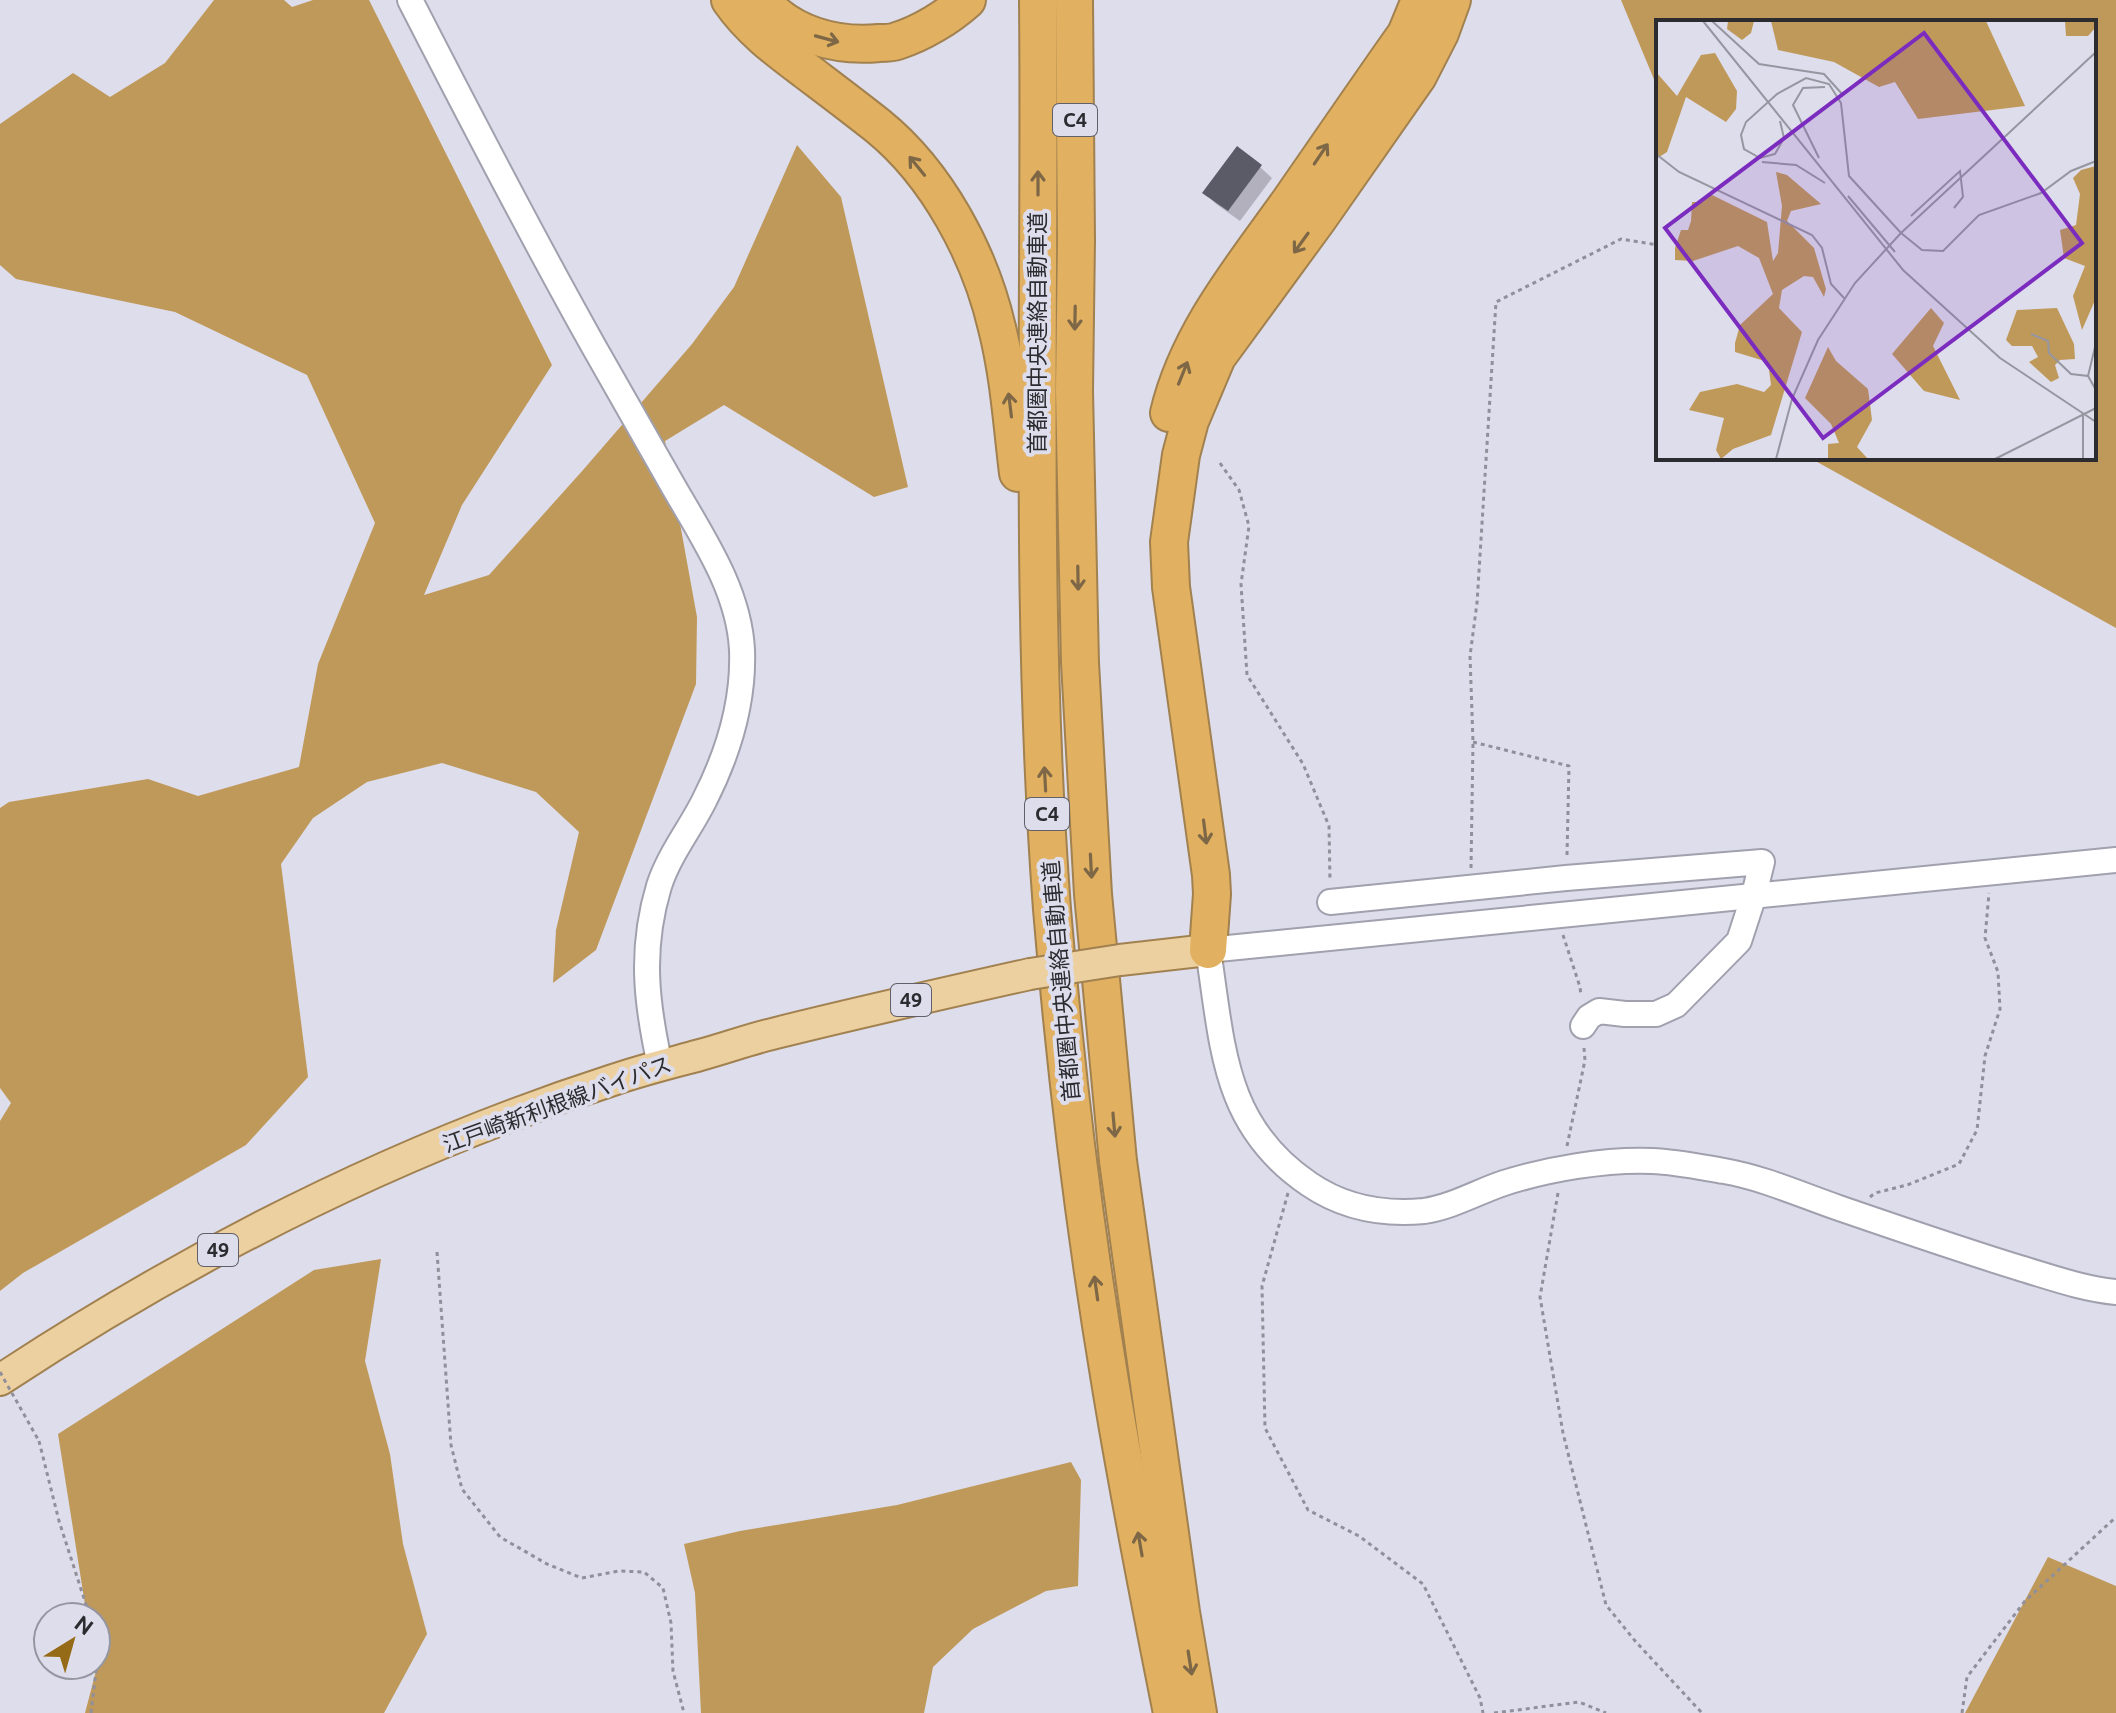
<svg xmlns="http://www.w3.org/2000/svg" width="2116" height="1713" font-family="Ubuntu,'Noto Sans JP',sans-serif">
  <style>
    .forest { fill: #bf995a }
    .shadow { fill: #0003 }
    .building { fill: #5b5b67 }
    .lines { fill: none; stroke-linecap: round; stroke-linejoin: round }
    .minor-casing { stroke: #a1a0ae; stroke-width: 28 }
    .major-casing { stroke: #a1814f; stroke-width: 34 }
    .highway-casing { stroke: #a1814f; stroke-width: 40 }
    .path { stroke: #908f9a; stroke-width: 3; stroke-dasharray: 4 4; stroke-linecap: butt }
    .minor { stroke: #fff; stroke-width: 24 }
    .major { stroke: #edd0a0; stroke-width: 30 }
    .highway { stroke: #e1b060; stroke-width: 36 }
    .major-bridge-casing { stroke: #a1814f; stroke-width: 34; stroke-linecap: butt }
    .path-bridge { stroke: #908f9a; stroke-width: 3; stroke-dasharray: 4 4; stroke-linecap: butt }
    .major-bridge { stroke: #edd0a0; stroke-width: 30 }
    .oneway { stroke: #7d6746 }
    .labels { text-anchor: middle; stroke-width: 8; stroke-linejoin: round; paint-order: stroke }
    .shield { fill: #deddec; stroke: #616068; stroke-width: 2 }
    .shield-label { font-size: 20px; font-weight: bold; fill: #2b2b30 }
    .street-label { font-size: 22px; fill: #2b2b30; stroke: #deddec }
    .inset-road { fill: none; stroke: #9696a1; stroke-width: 2 }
    .view { fill: #7b2cbf; fill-opacity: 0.15; stroke: #7b2cbf; stroke-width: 4 }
    .inset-edge { fill: none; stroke: #2b2b30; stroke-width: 4 }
  </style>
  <rect width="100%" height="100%" fill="#deddec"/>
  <!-- forest -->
  <g class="forest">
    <path d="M214 0H284L292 7 313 0H369L552 365 462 505 424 595 489 575 583 470 692 344 734 287 797 145 841 197 908 487 874 497 724 405 665 441 697 617 696 684 596 950 553 983 556 930 579 832 536 792 442 763 367 782 313 818 281 864 308 1077 246 1145 23 1273 0 1291V1121L11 1103 0 1088V808L9 802 148 779 198 796 299 767 318 664 375 523 307 375 175 312 16 279 0 265V124L73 73 110 97 165 63Z"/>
    <path d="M1621 0H2116V628L1810 458H2094V22H1658V89Z"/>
    <path d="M381 1259 365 1361 390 1454 403 1544 427 1634 384 1713H85L96 1671V1617H87L58 1434 314 1270Z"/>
    <path d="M1071 1462 1081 1480 1078 1586 1046 1591 973 1629 933 1667 924 1713H701L695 1593 684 1544 740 1531 897 1505Z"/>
    <path d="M2048 1557 2116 1586V1713H1965Z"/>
  </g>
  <!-- shadow -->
  <path class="shadow" d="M1260 167 1272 178 1240 221 1216 204 1204 192Z"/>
  <!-- building -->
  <path class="building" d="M1237 146 1262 165 1228 211 1202 193Z"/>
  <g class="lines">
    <!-- minor casing -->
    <g class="minor-casing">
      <g id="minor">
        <path d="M410 0C470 117 530 233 594 347 620 393 646 439 672 484 701 535 739 589 742 650 744 703 728 754 704 801 690 829 669 855 659 886 640 949 646 1002 660 1065"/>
        <path d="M2116 860 1208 950C1223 1045 1222 1125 1309 1184 1344 1208 1382 1215 1424 1211 1452 1207 1477 1192 1504 1183 1548 1169 1606 1159 1652 1161 1677 1162 1700 1167 1724 1171 1764 1178 1801 1195 1839 1208 1900 1229 1961 1250 2023 1269 2053 1278 2084 1289 2116 1292"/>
        <path d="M1330 902 1566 878 1762 862 1754 895 1739 941 1676 1005 1656 1014H1625L1599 1011 1589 1017 1583 1026"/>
      </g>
    </g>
    <!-- major casing -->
    <g class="major-casing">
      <g id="major">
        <path d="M1120 960 1208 950"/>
        <path d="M0 1380C190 1255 396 1150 613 1080 642 1070 671 1063 700 1055 726 1048 750 1039 776 1033 860 1012 945 993 1030 974"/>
      </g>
    </g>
    <!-- highway casing -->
    <g class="highway-casing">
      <g id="highway">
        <path d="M730 0C750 29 777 49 805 70 830 89 854 107 878 126 937 174 980 254 997 328 1009 375 1012 424 1018 473"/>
        <path d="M761 0C790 35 836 47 879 43 885 43 892 43 897 41 922 33 948 17 967 0"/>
        <path d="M1038 0C1041 303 1029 606 1052 909 1065 1066 1084 1225 1110 1381 1128 1492 1150 1603 1172 1713"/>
        <path d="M1074 0 1076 240 1074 391 1080 663 1093 894 1118 1161 1181 1612 1198 1713"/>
        <path d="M1169 413C1188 333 1243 267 1290 201 1329 145 1367 89 1406 34L1420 0"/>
        <path d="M1208 950 1212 894 1211 875 1171 587 1169 542 1181 455 1190 421 1217 357 1318 219 1418 76 1440 33 1452 0"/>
      </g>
    </g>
    <!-- path -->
    <g class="path">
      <path d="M1220 463 1239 490 1249 526 1241 584 1247 675 1303 764 1329 826 1330 881"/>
      <path d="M1473 742 1569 766 1567 855"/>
      <path d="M1471 868 1473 742 1470 656 1477 603 1496 302 1621 239 1658 245"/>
      <path d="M1563 935 1580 987 1581 996"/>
      <path d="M1567 1146 1585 1060 1584 1048"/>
      <path d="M1288 1193 1262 1286 1265 1428 1308 1510 1359 1536 1423 1584 1480 1698 1483 1713"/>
      <path d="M1558 1193 1540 1297 1563 1433 1606 1605 1636 1642 1702 1713"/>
      <path d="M1870 1197 1875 1193 1907 1185 1959 1164 1977 1130 1985 1056 2000 1009 1998 972 1985 938 1989 893"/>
      <path d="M437 1252 451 1445 462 1489 500 1537 547 1564 582 1578 619 1571 644 1572 663 1588 671 1623 673 1671 684 1713"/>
      <path d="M39 1441 59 1521 90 1617"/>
      <path d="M91 1713 99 1646 96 1636"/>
      <path d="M1494 1713 1579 1702 1606 1713"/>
      <path d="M1962 1713 1967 1677 2025 1601 2116 1517"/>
    </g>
    <!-- minor -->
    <use href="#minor" class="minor"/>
    <!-- major -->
    <use href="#major" class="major"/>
    <!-- highway -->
    <use href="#highway" class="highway"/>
    <!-- major-bridge casing -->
    <g class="major-bridge-casing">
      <path id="major-bridge" d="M1030 974 1120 960"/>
    </g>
    <!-- path-bridge -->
    <path class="path-bridge" d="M0 1372 39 1441"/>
    <!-- major-bridge -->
    <use href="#major-bridge" class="major-bridge"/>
  </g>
  <!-- one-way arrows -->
  <defs><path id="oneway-shaft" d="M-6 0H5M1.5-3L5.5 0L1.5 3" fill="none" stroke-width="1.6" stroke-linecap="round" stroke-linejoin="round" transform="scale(2)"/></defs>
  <g class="oneway">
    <use href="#oneway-shaft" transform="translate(827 39) rotate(15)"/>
    <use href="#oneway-shaft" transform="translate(1321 154) rotate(-56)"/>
    <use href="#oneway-shaft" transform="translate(917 166) rotate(-129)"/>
    <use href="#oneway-shaft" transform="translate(1038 183) rotate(-90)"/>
    <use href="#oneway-shaft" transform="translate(1301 243) rotate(126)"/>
    <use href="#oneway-shaft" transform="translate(1075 318) rotate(91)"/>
    <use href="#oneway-shaft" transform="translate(1183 373) rotate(-68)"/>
    <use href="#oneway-shaft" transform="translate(1010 405) rotate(-97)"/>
    <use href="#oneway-shaft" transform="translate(1078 578) rotate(89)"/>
    <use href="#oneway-shaft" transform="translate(1045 779) rotate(-93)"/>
    <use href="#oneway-shaft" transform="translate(1205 832) rotate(83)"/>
    <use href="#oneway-shaft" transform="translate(1091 866) rotate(87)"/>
    <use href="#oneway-shaft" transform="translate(1114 1125) rotate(85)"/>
    <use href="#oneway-shaft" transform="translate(1096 1288) rotate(-98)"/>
    <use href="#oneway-shaft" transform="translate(1140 1544) rotate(-100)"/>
    <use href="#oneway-shaft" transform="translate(1190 1663) rotate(81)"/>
  </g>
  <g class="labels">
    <!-- shield labels -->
    <g class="shield">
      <rect x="1053" y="104" width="44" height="32" rx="6"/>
      <rect x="1025" y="798" width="44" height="32" rx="6"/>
      <rect x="891" y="984" width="40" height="32" rx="6"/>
      <rect x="198" y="1234" width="40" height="32" rx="6"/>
    </g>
    <g class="shield-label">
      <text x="1075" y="127">C4</text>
      <text x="1047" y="821">C4</text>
      <text x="911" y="1007">49</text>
      <text x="218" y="1257">49</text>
    </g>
    <!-- street labels -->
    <g class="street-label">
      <text transform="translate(1037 333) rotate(-90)" y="8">首都圏中央連絡自動車道</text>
      <text transform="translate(1061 981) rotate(-95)" y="8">首都圏中央連絡自動車道</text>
      <text transform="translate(557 1104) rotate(-20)" y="8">江戸崎新利根線バイパス</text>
    </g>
  </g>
  <!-- overview -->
  <g transform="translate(1656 20)">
    <rect width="440" height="440" fill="#deddec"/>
    <path d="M72 1H98L95 13 86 20 71 9ZM115 1H330L369 86 262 99 239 62 223 67 178 42 122 30ZM409 1H440V7L432 16H410ZM59 33 81 71 80 89 70 102 30 77 11 132 0 139V52L21 76 45 35ZM440 146V278L426 310 417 276 429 246 408 238 404 210 420 205 424 174 417 158 425 150ZM120 152 131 155 165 184 135 191 131 201 158 228 170 269 168 277 157 257 148 256 126 270 123 288 146 312 115 415 77 429 65 439 60 430 68 398 33 390 44 372 81 364 108 372 115 365 112 342 79 332V323L84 305 117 274 103 238 82 226 37 241 19 240V228L25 210H32L35 201 36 182H46L52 173 111 202 117 241 122 233 126 186ZM275 288 288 303 277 326 304 380 268 371 236 334ZM401 288 418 324 419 339 404 340 399 345 403 358 395 362 373 342 382 337 376 326H356L350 320 361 290ZM172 327 180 341 212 369 216 400 201 427 212 439H172V424L183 423 175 404 149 378Z" fill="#bf995a"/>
    <path class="inset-road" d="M47 1 247 250 344 338 440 402M56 1 103 44 168 54 187 75M440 32 245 213 266 230 287 231 323 195 385 173 415 151 440 141M124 101 128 118 119 134 104 138 88 129 85 115 90 102 121 74 150 58 173 64 185 83 193 156 245 213M0 134 23 152 156 215 166 228 175 264 188 278M163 138 137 85 147 68 169 67M106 142 140 145 169 163M192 176 239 232M255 196 304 151 307 177 298 188M375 314 392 321 393 333 415 354 432 356 440 370M432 356 440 323M427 394V439M120 439 136 379 162 320 199 263 245 213M339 439 440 388"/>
    <path class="view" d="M268 13 426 223 167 418 9 208Z"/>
    <rect width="440" height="440" class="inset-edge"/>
  </g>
  <!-- north arrow -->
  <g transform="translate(72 1641) rotate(37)"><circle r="38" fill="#deddec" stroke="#9696a1" stroke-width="2"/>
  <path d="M0-6L14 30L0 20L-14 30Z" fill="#966b17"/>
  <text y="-12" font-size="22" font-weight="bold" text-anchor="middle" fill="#2b2b30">N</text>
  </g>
</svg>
